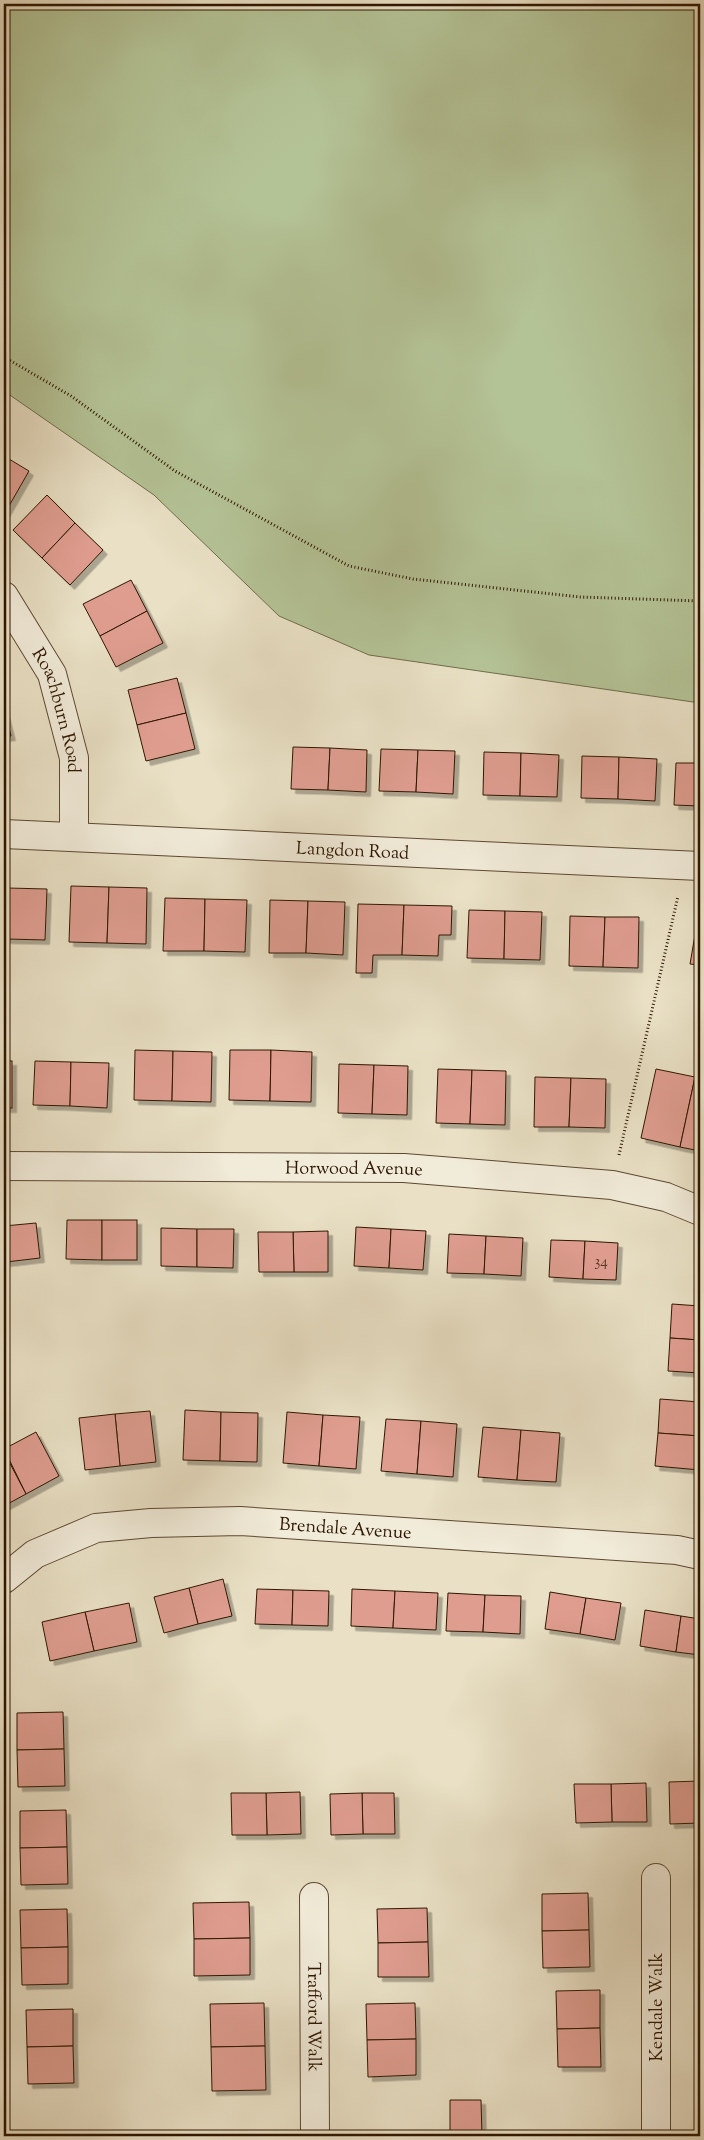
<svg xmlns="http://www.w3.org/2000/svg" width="704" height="2140" font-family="'Sorts Mill Goudy',serif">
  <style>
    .green { fill: #b4c396; stroke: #716c4b }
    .building { fill: #df9d90; stroke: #2e1600; filter: url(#shadow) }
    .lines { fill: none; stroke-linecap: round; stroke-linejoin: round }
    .street-casing { stroke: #5d4831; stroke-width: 30 }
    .path { stroke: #2e1600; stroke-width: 3; stroke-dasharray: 1 2.5; stroke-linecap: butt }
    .street { stroke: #f1ebd9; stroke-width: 28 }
    .labels { text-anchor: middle; stroke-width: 4; stroke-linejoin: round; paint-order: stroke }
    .number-label { font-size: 15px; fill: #5a3824 }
    .street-label { font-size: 18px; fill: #2e1600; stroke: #f1ebd9 }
  </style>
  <defs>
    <filter id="shadow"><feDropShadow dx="4.5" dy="4.5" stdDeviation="0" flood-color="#0004"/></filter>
  </defs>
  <rect width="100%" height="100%" fill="#e9e0c5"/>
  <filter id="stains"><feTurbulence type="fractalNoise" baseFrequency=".004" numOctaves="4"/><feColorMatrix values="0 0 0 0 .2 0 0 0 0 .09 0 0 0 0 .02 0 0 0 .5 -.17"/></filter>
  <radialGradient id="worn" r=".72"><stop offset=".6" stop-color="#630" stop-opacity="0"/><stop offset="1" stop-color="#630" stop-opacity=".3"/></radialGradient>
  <!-- green -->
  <path class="green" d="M4 4H700V703L369 655 279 616 154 495 4 391Z"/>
  <!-- building -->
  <g class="building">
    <path d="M4 456 29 471 5 513 4 512Z"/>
    <path d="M47 495 75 523 42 558 13 530Z"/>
    <path d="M75 523 103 550 70 585 42 558Z"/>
    <path d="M131 580 147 611 100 636 83 604Z"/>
    <path d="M147 611 163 643 116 667 100 636Z"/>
    <path d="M177 678 186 713 137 725 128 690Z"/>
    <path d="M4 709 11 736 4 737Z"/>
    <path d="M186 713 195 749 146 761 137 725Z"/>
    <path d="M293 747 330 748 328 790 291 789Z"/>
    <path d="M330 748 367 750 366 792 328 790Z"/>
    <path d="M381 749 418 750 416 792 379 791Z"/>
    <path d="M418 750 455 751 453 794 416 792Z"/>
    <path d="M484 752 521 753 520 796 483 795Z"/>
    <path d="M521 753 559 755 557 797 520 796Z"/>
    <path d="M582 756 619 757 618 799 581 798Z"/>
    <path d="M619 757 657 759 655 801 618 799Z"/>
    <path d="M676 763H700V806L674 805Z"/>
    <path d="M71 886 109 887 107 943 69 942Z"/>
    <path d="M109 887 147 888 146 944 107 943Z"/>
    <path d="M4 888H8L7 939H4Z"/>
    <path d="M8 888 47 889 45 940 7 939Z"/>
    <path d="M165 898 205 899 204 951H163Z"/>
    <path d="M205 899 247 900 245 952 204 951Z"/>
    <path d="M270 900 308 901 306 953H269Z"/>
    <path d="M308 901 345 902 343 955 306 953Z"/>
    <path d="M358 904 404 905 402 955H373L372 973H356Z"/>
    <path d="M404 905 452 906 451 935H439L438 956 402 955Z"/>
    <path d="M469 910 505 911 504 959 467 958Z"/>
    <path d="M505 911 542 912 540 960 504 959Z"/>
    <path d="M570 916 605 917 603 967 569 966Z"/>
    <path d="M605 917H639L638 968 603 967Z"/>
    <path d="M697 923 700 924V965L690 964Z"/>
    <path d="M135 1050 173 1051 172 1101 134 1100Z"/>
    <path d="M230 1050H271L270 1101 229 1100Z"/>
    <path d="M271 1050 312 1052 311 1102 270 1101Z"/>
    <path d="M173 1051 212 1052 211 1102 172 1101Z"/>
    <rect x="4" y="1061" width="8" height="47"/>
    <path d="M35 1061 71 1062 70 1106 33 1105Z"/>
    <path d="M71 1062 109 1063 107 1108 70 1106Z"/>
    <path d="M339 1064 374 1065 372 1114 338 1113Z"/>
    <path d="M374 1065 408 1066 407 1115 372 1114Z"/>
    <path d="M438 1069 472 1070 470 1124 436 1123Z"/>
    <path d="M656 1069 695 1077 680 1147 641 1138Z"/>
    <path d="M472 1070 506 1071 505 1125 470 1124Z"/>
    <path d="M535 1077 571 1078 569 1127H534Z"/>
    <path d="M695 1077 700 1078V1151L680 1147Z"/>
    <path d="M571 1078 606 1079 605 1128 569 1127Z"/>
    <path d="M67 1220H102V1260L66 1259Z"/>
    <rect x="102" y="1220" width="35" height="40"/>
    <path d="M36 1223 40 1258 6 1262 4 1226Z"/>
    <path d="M356 1227 391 1229 389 1268 354 1266Z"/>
    <path d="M161 1228 197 1229V1267L161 1266Z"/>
    <path d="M197 1229H234L233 1268 197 1267Z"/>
    <path d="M391 1229 426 1231 423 1270 389 1268Z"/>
    <path d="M328 1231V1272H294L293 1232Z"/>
    <path d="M258 1232H293L294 1272H259Z"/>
    <path d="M449 1234 486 1236 484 1274 447 1273Z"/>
    <path d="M486 1236 523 1238 521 1276 484 1274Z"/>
    <path d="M551 1240 585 1241 583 1279 549 1277Z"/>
    <path d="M585 1241 618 1243 616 1280 583 1279Z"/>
    <path d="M672 1304 700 1306V1340L670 1338Z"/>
    <path d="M670 1338 700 1340V1373L668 1371Z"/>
    <path d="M660 1399 700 1402V1436L658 1433Z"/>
    <path d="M185 1410 221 1412 220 1461 183 1460Z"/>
    <path d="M150 1411 156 1462 120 1466 115 1414Z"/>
    <path d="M221 1412 258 1413 257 1462 220 1461Z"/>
    <path d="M287 1412 323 1415 319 1466 283 1463Z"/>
    <path d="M115 1414 120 1466 85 1470 79 1418Z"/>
    <path d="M323 1415 360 1417 356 1469 319 1466Z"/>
    <path d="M386 1419 421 1421 417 1474 381 1471Z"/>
    <path d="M421 1421 457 1424 453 1477 417 1474Z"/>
    <path d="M483 1427 521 1430 517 1480 478 1477Z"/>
    <path d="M521 1430 560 1433 556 1482 517 1480Z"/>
    <path d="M36 1432 59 1476 26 1494 4 1449Z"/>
    <path d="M658 1433 700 1436V1470L655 1466Z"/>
    <path d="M4 1452 26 1494 4 1506Z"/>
    <path d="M223 1579 232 1616 198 1624 189 1588Z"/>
    <path d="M189 1588 198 1624 164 1633 154 1597Z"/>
    <path d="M257 1589 293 1590 292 1625 255 1624Z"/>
    <path d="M352 1589 395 1591 393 1628 351 1626Z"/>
    <path d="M293 1590 329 1591 328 1626 292 1625Z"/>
    <path d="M395 1591 438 1593 436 1630 393 1628Z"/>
    <path d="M550 1592 586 1598 580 1634 545 1629Z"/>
    <path d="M448 1593 485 1595 483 1632 446 1631Z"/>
    <path d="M485 1595 521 1596 520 1634 483 1632Z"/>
    <path d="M586 1598 621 1603 615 1640 580 1634Z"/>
    <path d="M129 1603 137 1642 94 1651 85 1612Z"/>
    <path d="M645 1610 681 1616 676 1652 640 1646Z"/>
    <path d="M85 1612 94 1651 50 1661 42 1622Z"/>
    <path d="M681 1616 700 1619V1655L676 1652Z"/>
    <path d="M63 1712 64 1749 17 1750V1713Z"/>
    <path d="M64 1749 65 1786 18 1787 17 1750Z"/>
    <path d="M700 1781V1823L670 1824 669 1782Z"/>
    <path d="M646 1783 647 1822H612L611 1784Z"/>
    <path d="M574 1784H611L612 1822 576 1823Z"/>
    <path d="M300 1792 301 1834 267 1835 266 1793Z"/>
    <path d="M231 1793H266L267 1835H232Z"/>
    <path d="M362 1793H394L395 1834H363Z"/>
    <path d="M362 1793 363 1834 331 1835 330 1794Z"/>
    <path d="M66 1810 67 1847 20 1848V1811Z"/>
    <path d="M67 1847 68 1884 21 1885 20 1848Z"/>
    <path d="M588 1893 589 1930 542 1931V1894Z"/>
    <path d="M249 1902 250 1938 194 1939 193 1903Z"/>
    <path d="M427 1908 428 1942 378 1943 377 1909Z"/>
    <path d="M67 1909 68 1947 21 1948 20 1910Z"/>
    <path d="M589 1930 590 1967 543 1968 542 1931Z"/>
    <path d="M250 1938V1975L194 1976V1939Z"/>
    <path d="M428 1942 429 1977H378V1943Z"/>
    <path d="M68 1947V1984L22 1985 21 1948Z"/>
    <path d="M600 1990V2028L557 2029 556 1991Z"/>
    <path d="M264 2003 265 2046 211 2047 210 2004Z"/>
    <path d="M415 2003 416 2039 367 2040 366 2004Z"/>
    <path d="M73 2009V2046L27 2047 26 2010Z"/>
    <path d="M600 2028 601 2067H558L557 2029Z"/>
    <path d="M416 2039V2075L368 2077 367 2040Z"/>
    <path d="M73 2046 74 2083 28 2084 27 2047Z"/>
    <path d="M265 2046 266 2090 212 2091 211 2047Z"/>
    <path d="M450 2100H481L482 2136H450Z"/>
  </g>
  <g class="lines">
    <!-- street casing -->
    <g class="street-casing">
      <g id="street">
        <path id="s1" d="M4 596 52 674 74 758V836"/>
        <path id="s2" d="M4 834 700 866"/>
        <path id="s3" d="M4 1166 404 1168 612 1185 666 1197 700 1211"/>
        <path id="s4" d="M4 1579 35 1554 96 1528 151 1523 240 1521 677 1550 700 1555"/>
        <path id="s5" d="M314 1897 315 2136"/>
        <path d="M656 2136V1878"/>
      </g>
    </g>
    <!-- path -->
    <g class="path">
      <path d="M4 357 71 396 175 471 349 566 413 579 580 597 700 601"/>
      <path d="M619 1155 678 896"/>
    </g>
    <!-- street -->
    <use href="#street" class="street"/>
  </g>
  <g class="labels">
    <!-- number labels -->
    <g class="number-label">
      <text x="601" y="1266">34</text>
    </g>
    <!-- street labels -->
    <g class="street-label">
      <text dy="6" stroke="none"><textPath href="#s1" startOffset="128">Roachburn Road</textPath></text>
      <text dy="6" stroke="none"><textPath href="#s2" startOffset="349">Langdon Road</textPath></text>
      <text dy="6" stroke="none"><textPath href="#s3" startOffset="350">Horwood Avenue</textPath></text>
      <text dy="6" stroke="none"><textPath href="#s4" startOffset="356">Brendale Avenue</textPath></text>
      <text transform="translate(656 2007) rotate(-90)" y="6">Kendale Walk</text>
      <text dy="6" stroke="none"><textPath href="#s5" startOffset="120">Trafford Walk</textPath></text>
    </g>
  </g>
  <!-- margin -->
  <rect width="704" height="2140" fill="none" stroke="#e9e0c5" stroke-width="20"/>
  <rect x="5" y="5" width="694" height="2130" fill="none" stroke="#2e1600" stroke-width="2.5"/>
  <rect x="10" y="10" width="684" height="2120" fill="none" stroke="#2e1600"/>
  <rect width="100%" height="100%" filter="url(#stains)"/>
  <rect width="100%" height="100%" fill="url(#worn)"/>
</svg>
